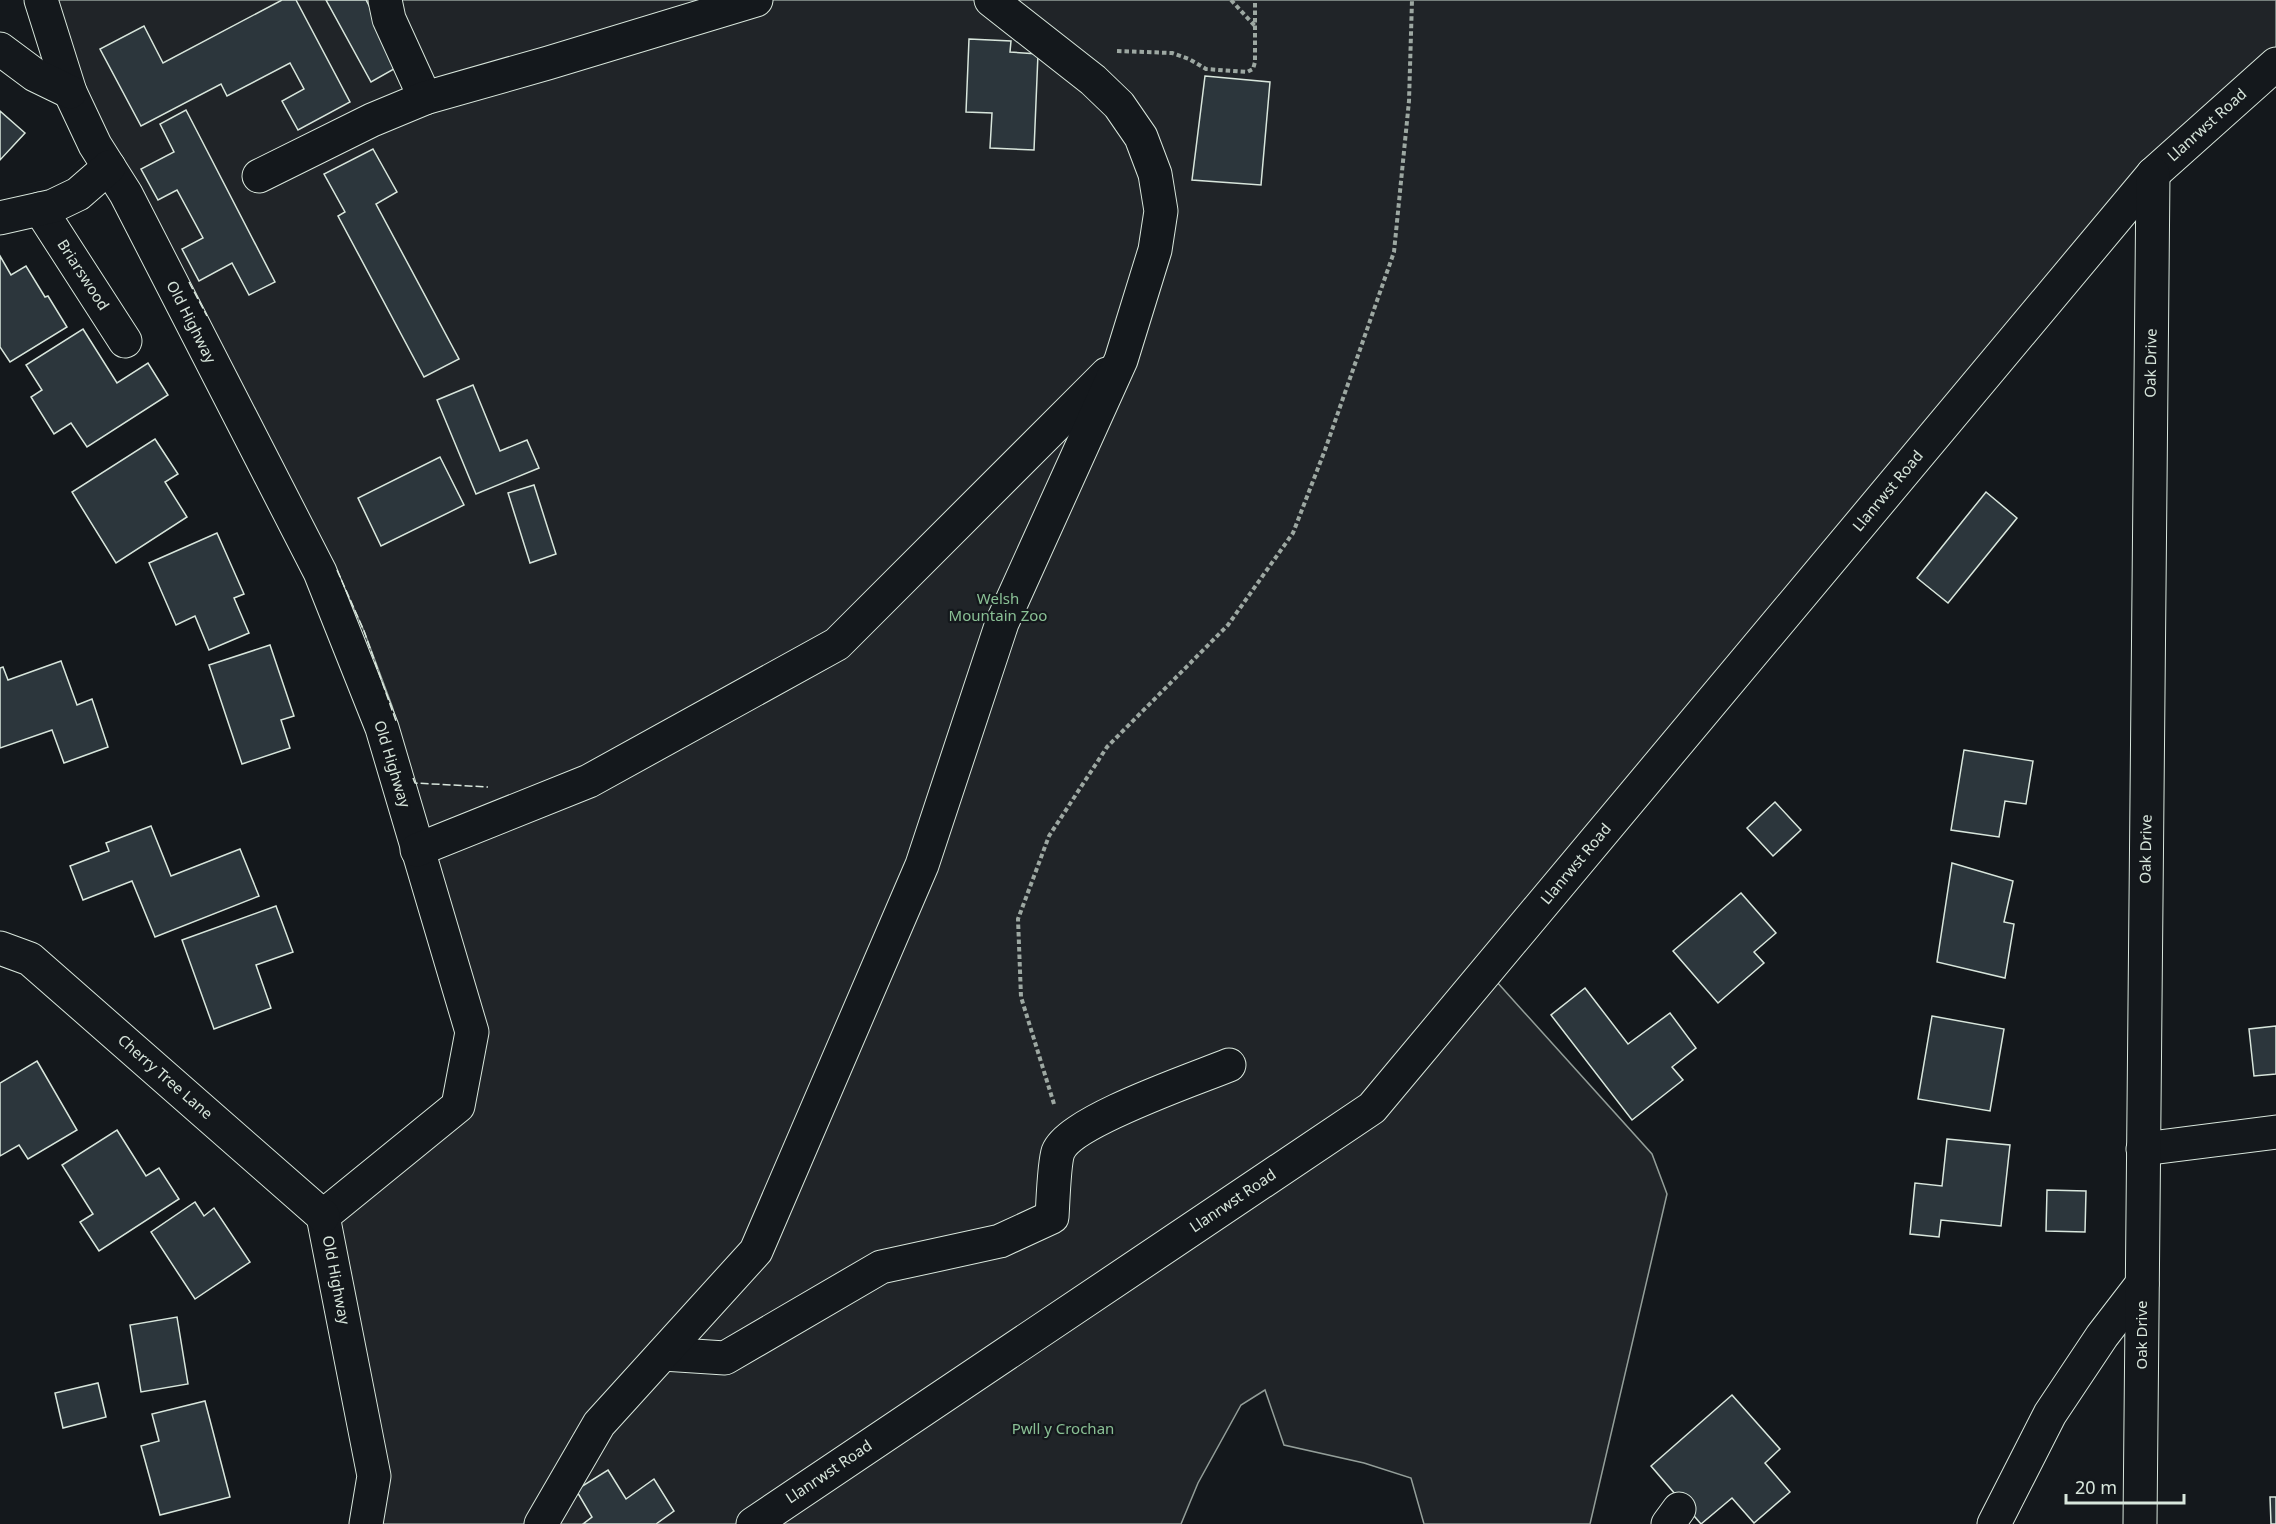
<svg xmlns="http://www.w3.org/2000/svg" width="2276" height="1524" font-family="'Noto Sans',sans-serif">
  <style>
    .green { fill: #202428; stroke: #939e99; stroke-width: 1.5 }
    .building { fill: #2c363c; stroke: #d8e6dc; stroke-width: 1.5 }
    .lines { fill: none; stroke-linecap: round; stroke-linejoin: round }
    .minor-casing { stroke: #d8e6dc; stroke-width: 35 }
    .path { stroke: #9da8a2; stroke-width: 4; stroke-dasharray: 4.5 3; stroke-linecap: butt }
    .minor { stroke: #14181c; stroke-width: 33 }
    .fence { stroke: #d8e6dc; stroke-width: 1.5; stroke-dasharray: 8 3; stroke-linecap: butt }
    .labels { text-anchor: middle; stroke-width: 4.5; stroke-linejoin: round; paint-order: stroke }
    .street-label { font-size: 15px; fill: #d8e6dc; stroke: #14181c }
    .park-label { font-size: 15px; fill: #8ac095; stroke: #14181c }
  </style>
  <rect width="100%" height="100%" fill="#14181c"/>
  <!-- green -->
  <path class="green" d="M49 0H2276V64L2152 174 1496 981 1652 1154 1667 1194 1590 1524H1424L1411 1478 1364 1463 1284 1445 1265 1390 1241 1405 1198 1483 1181 1524H366L323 1216 457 1106 472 1032 415 783 392 706 364 631 336 569 79 92Z"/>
  <!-- building -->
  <g class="building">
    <path d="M282 0H296L350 102 298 130 282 101 304 89 290 63 227 96 221 84 141 126 100 49 144 26 163 63Z"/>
    <path d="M326 0H366L401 65 371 82Z"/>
    <path d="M969 39 1011 41 1010 52 1038 54 1034 150 990 148 992 113 966 112Z"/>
    <path d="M1205 76 1270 82 1261 185 1192 180Z"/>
    <path d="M186 110 275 282 249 295 232 263 199 281 182 249 203 238 177 190 158 200 141 169 174 152 160 124Z"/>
    <path d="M0 111 25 133 0 160Z"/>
    <path d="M373 149 397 192 376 204 459 359 424 377 338 216 345 212 324 174Z"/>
    <path d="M0 256 11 275 26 266 45 297 48 296 67 327 10 362 0 347Z"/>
    <path d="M83 329 117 383 148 363 168 395 87 447 71 423 54 434 31 397 42 390 26 365Z"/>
    <path d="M473 385 500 451 527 440 539 468 476 494 437 400Z"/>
    <path d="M155 439 178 474 165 482 187 517 116 563 72 492Z"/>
    <path d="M440 457 464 505 381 546 358 498Z"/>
    <path d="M534 485 556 554 530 563 508 493Z"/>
    <path d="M1986 492 2017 518 1948 603 1917 578Z"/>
    <path d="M217 533 244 594 234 598 249 633 209 650 195 616 176 625 149 563Z"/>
    <path d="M270 645 294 716 281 720 290 748 242 764 209 665Z"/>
    <path d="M61 661 77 705 92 699 108 747 64 763 52 730 0 748V668L3 667 8 680Z"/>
    <path d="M1964 750 2033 761 2026 804 2005 801 1999 837 1951 830Z"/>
    <path d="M1775 802 1801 830 1773 856 1747 828Z"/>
    <path d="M151 826 171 876 240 849 259 896 155 937 132 881 83 900 70 866 109 851 106 843Z"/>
    <path d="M1952 863 2013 881 2004 922 2014 924 2005 978 1937 962Z"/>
    <path d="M1741 893 1776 933 1754 952 1764 963 1718 1003 1673 951Z"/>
    <path d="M276 906 293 952 256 965 271 1008 214 1029 182 940Z"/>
    <path d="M1585 988 1628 1044 1670 1013 1696 1048 1672 1067 1683 1080 1632 1120 1551 1015Z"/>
    <path d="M1932 1016 2004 1029 1990 1111 1918 1099Z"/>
    <path d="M2276 1026V1074L2254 1076 2249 1029Z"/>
    <path d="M37 1061 77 1130 28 1159 19 1145 0 1156V1083Z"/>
    <path d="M117 1130 146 1176 159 1168 179 1199 99 1251 80 1222 93 1214 62 1165Z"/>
    <path d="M1947 1139 2010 1145 2001 1226 1941 1220 1939 1237 1910 1234 1915 1183 1942 1186Z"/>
    <path d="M2047 1190 2086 1191 2085 1232 2046 1231Z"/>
    <path d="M195 1202 204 1216 214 1208 250 1262 195 1299 151 1232Z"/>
    <path d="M177 1317 188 1384 141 1392 130 1325Z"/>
    <path d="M98 1383 106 1417 63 1428 55 1393Z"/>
    <path d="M1732 1395 1780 1449 1765 1463 1790 1492 1754 1523 1732 1498 1701 1524 1651 1466Z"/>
    <path d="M205 1401 230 1497 160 1515 141 1446 159 1441 152 1414Z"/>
    <path d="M608 1470 626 1499 654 1479 674 1511 656 1524H583L592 1517 576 1490Z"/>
    <path d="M2270 1497H2276V1524H2271Z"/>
  </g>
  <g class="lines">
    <!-- minor casing -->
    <g class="minor-casing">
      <g id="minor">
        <path d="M41 0 70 92 95 145 126 194 320 572 382 728 472 1032 458 1106 323 1216 374 1476 366 1524"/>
        <path d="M385 0 389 19 425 98"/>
        <path d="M0 49 35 75 70 92"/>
        <path d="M259 176 372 120 425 98 548 63 756 0"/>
        <path d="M40 209 125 341"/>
        <path d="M0 218 53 206 78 194 109 167"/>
        <path d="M417 850 589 781 837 644 1107 374"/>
        <path d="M0 948 30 959 323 1216"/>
        <path d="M2143 1149 2276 1132"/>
        <path d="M663 1354 725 1358 881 1267 1000 1241 1052 1217C1053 1202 1054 1164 1058 1152 1070 1121 1195 1079 1229 1065"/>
        <path d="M541 1524 599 1424 756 1251 922 865 1002 623 1121 360 1155 250 1161 211 1155 174 1141 137 1119 105 1093 80 991 0"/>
        <path d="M753 1524 1372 1108 2153 174 2276 64"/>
        <path d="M1668 1524 1679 1509"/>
        <path d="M1994 1524 2050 1414 2102 1336 2142 1284"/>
        <path d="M2140 1524 2153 174"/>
      </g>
    </g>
    <!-- path -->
    <g class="path">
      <path d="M1231 0 1255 26"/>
      <path d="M1117 51 1172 53 1189 59 1206 69 1247 72 1253 69 1255 62V0"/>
      <path d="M1054 1104 1021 997 1018 919 1049 836 1107 747 1228 625 1293 533 1325 450 1394 252 1409 101 1412 0"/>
    </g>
    <!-- minor -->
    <use href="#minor" class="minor"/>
    <!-- fence -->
    <g class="fence">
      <path d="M189 282 207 316"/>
      <path d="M337 570 364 631 396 721"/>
      <path d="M413 778 415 783 488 787"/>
    </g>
  </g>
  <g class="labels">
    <!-- street labels -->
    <g class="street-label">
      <text transform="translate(2207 125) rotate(-42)" y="5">Llanrwst Road</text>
      <text transform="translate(83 275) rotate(57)" y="5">Briarswood</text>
      <text transform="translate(191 322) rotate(63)" y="5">Old Highway</text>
      <text transform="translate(2151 363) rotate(-89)" y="5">Oak Drive</text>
      <text transform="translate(1888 491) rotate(-50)" y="5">Llanrwst Road</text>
      <text transform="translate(392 764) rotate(73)" y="5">Old Highway</text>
      <text transform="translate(2146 849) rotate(-89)" y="5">Oak Drive</text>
      <text transform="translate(1576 864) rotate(-50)" y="5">Llanrwst Road</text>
      <text transform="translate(165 1077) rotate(41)" y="5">Cherry Tree Lane</text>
      <text transform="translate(1233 1201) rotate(-34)" y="5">Llanrwst Road</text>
      <text transform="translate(336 1280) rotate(79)" y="5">Old Highway</text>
      <text transform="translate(2142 1335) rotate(-90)" y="5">Oak Drive</text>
      <text transform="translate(829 1472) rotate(-34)" y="5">Llanrwst Road</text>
    </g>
    <!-- park labels -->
    <g class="park-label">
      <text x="998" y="604">Welsh<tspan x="998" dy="17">Mountain Zoo</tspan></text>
      <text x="1063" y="1434">Pwll y Crochan</text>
    </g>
  </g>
  <!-- scale -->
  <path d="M2066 1494v9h118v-9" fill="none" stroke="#d8e6dc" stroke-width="3"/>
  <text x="2075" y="1494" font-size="18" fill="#d8e6dc" stroke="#14181c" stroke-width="4.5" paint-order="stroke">20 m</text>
</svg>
